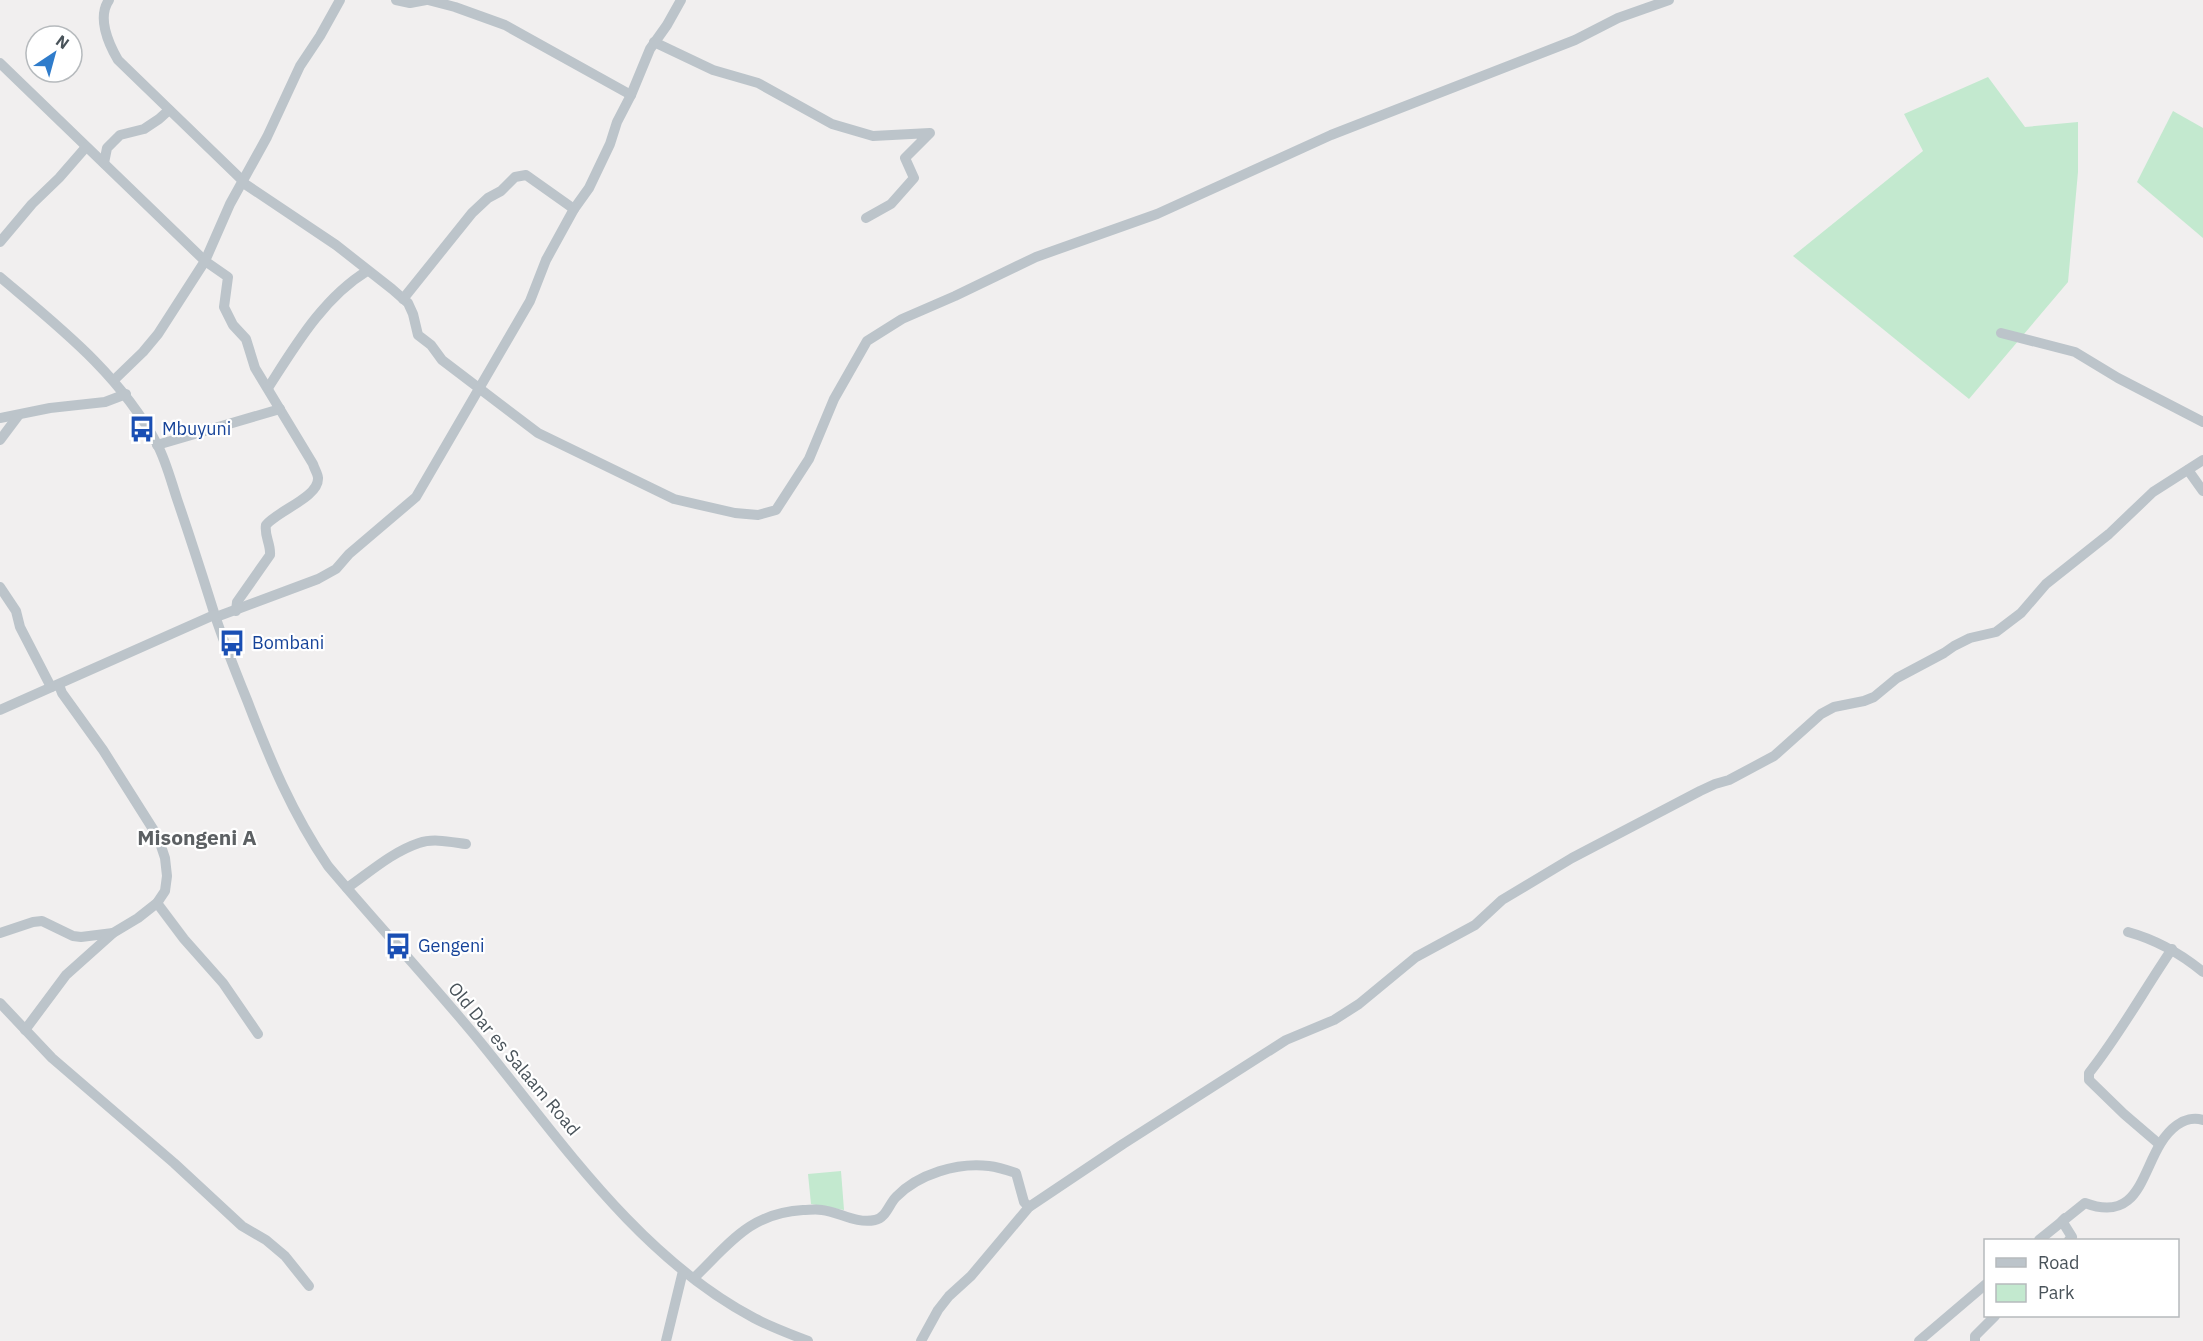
<svg xmlns="http://www.w3.org/2000/svg" width="2203" height="1341" font-family="'IBM Plex Sans',sans-serif">
  <style>
    .green { fill: #c3e9cf }
    .lines { fill: none; stroke-linecap: round; stroke-linejoin: round }
    .minor { stroke: #bcc4ca; stroke-width: 10 }
    .labels { text-anchor: middle; stroke-width: 4.5; stroke-linejoin: round; paint-order: stroke }
    .transit-label { font-size: 18px; fill: #164399; stroke: #fff; text-anchor: start }
    .street-label { font-size: 18px; fill: #49535a; stroke: #fff }
    .quarter-label { font-size: 21px; font-weight: bold; fill: #5c6063; stroke: #fff }
  </style>
  <rect width="100%" height="100%" fill="#f1efef"/>
  <!-- green -->
  <g class="green">
    <path d="M1988 77 2025 127 2078 122V172L2068 282 1969 399 1793 256 1923 151 1904 114Z"/>
    <path d="M2173 111 2203 128V238L2137 182Z"/>
    <path d="M841 1171 844 1210 811 1204 808 1174Z"/>
  </g>
  <g class="lines">
    <!-- minor -->
    <g class="minor">
      <path d="M109 0C97 17 108 43 118 60L242 180"/>
      <path d="M396 0 410 3 426 0"/>
      <path d="M428 0 455 7 505 25 631 95"/>
      <path d="M654 42 713 70 758 83 832 124 873 136 930 133 905 158 914 178 891 204 866 218"/>
      <path d="M0 63 205 261 228 277 224 307 233 325 246 339 255 368 313 464C314 468 318 474 318 478 319 497 277 511 266 525 264 536 271 544 270 555L237 602 236 611"/>
      <path d="M104 163 107 148 120 135 144 129 159 119 169 110"/>
      <path d="M242 182 336 245 392 289 408 303 413 314 418 335 431 345 442 360 538 433 674 499 735 513 758 515 776 510 809 459 834 399 867 341 902 319 955 296 1036 257 1157 214 1331 135 1575 40 1618 18 1669 0"/>
      <path d="M0 242 32 204 59 178 86 147"/>
      <path d="M0 277C59 327 120 374 157 444 166 461 171 481 177 499 189 534 200 568 211 603 221 636 234 668 247 700 270 760 292 813 328 866 377 924 429 980 477 1038 559 1138 637 1256 754 1318 771 1327 790 1334 808 1341"/>
      <path d="M403 299 472 213 488 198 501 191 515 177 526 175 574 209"/>
      <path d="M2001 333 2075 352 2118 378 2203 422"/>
      <path d="M114 380 143 352 158 334 205 261 230 204 267 137 300 66 320 36 340 0"/>
      <path d="M268 388C295 346 323 298 367 271"/>
      <path d="M0 418 50 408 105 402 126 394"/>
      <path d="M0 440 18 416"/>
      <path d="M157 445 280 409"/>
      <path d="M2188 470 2203 491"/>
      <path d="M0 587 16 611 20 627 51 687"/>
      <path d="M216 617 318 579 336 569 349 554 416 497 530 301 546 260 574 209 589 188 610 144 617 122 631 95 650 49 667 25 681 0"/>
      <path d="M0 710 214 615"/>
      <path d="M347 888C370 872 392 852 419 843 433 838 451 842 466 844"/>
      <path d="M157 903 184 939 223 983 258 1034"/>
      <path d="M2128 932C2157 940 2180 953 2203 972"/>
      <path d="M0 933 33 922 42 921 73 936 81 937 113 933"/>
      <path d="M0 1003 52 1058 174 1163 242 1226 266 1240 285 1256 309 1286"/>
      <path d="M25 1030 66 975 113 933 138 918 157 903 165 891 167 876 165 858 158 837 103 750 62 693 59 685"/>
      <path d="M2159 1144 2124 1114 2089 1080V1073C2120 1034 2144 990 2172 949"/>
      <path d="M2065 1218 2062 1221 2072 1237 2069 1240"/>
      <path d="M2039 1240 2085 1203C2149 1227 2140 1151 2177 1125 2184 1120 2194 1117 2203 1120"/>
      <path d="M694 1278C730 1243 750 1213 803 1210 809 1210 816 1209 822 1210 839 1212 856 1224 875 1220 886 1218 889 1204 896 1197 918 1174 958 1162 989 1166 998 1167 1007 1170 1016 1173L1024 1202 1029 1207"/>
      <path d="M666 1341 683 1271"/>
      <path d="M921 1341 938 1310 949 1296 971 1276 1029 1207 1123 1144 1286 1040 1334 1020 1359 1004 1416 957 1475 925 1502 900 1572 858 1700 791 1715 784 1729 780 1774 756 1821 714 1834 707 1864 701 1874 697 1897 678 1944 653 1954 646 1970 638 1996 632 2021 613 2046 584 2109 534 2153 492 2203 460"/>
      <path d="M1919 1341 1986 1284"/>
      <path d="M1975 1341V1336L1995 1316"/>
    </g>
  </g>
  <!-- icons -->
  <defs>
    <g id="bus-bare" transform="scale(2.07)"><path d="M-5-6H5V4H4V6H2V4H-2V6H-4V4H-5ZM-3.5-4V0h7V-4ZM-3.5 1.2v1.5H-2V1.2ZM2 1.2v1.5H3.5V1.2Z" fill="#1a4fb4" stroke="#fff" stroke-width="2.5" paint-order="stroke"/></g>
  </defs>
  <g fill-rule="evenodd">
    <use href="#bus-bare" x="142" y="429"/>
    <use href="#bus-bare" x="232" y="643"/>
    <use href="#bus-bare" x="398" y="946"/>
  </g>
  <g class="labels">
    <!-- transit labels -->
    <g class="transit-label">
      <text x="162" y="435">Mbuyuni</text>
      <text x="252" y="649">Bombani</text>
      <text x="418" y="952">Gengeni</text>
    </g>
    <!-- street labels -->
    <g class="street-label">
      <text transform="translate(514 1059) rotate(50)" y="6">Old Dar es Salaam Road</text>
    </g>
    <!-- quarter labels -->
    <g class="quarter-label">
      <text x="197" y="845">Misongeni A</text>
    </g>
  </g>
  <!-- legend -->
  <rect x="1984" y="1239" width="195" height="78" fill="#ffffff" stroke="#b6babd" stroke-width="1.5"/>
  <rect x="1996" y="1258" width="30" height="9" fill="#bcc4ca" stroke="#b6babd" stroke-width="1.5"/>
  <text x="2038" y="1269" font-size="18" fill="#49535a">Road</text>
  <rect x="1996" y="1284" width="30" height="18" fill="#c3e9cf" stroke="#b6babd" stroke-width="1.5"/>
  <text x="2038" y="1299" font-size="18" fill="#49535a">Park</text>
  <!-- north arrow -->
  <g transform="translate(54 54) rotate(36)"><circle r="28" fill="#ffffff" stroke="#b6babd" stroke-width="1.5"/>
  <path d="M0-4.5L10 22L0 15L-10 22Z" fill="#2f7ccb"/>
  <text y="-9" font-size="16" font-weight="bold" text-anchor="middle" fill="#49535a">N</text>
  </g>
</svg>
